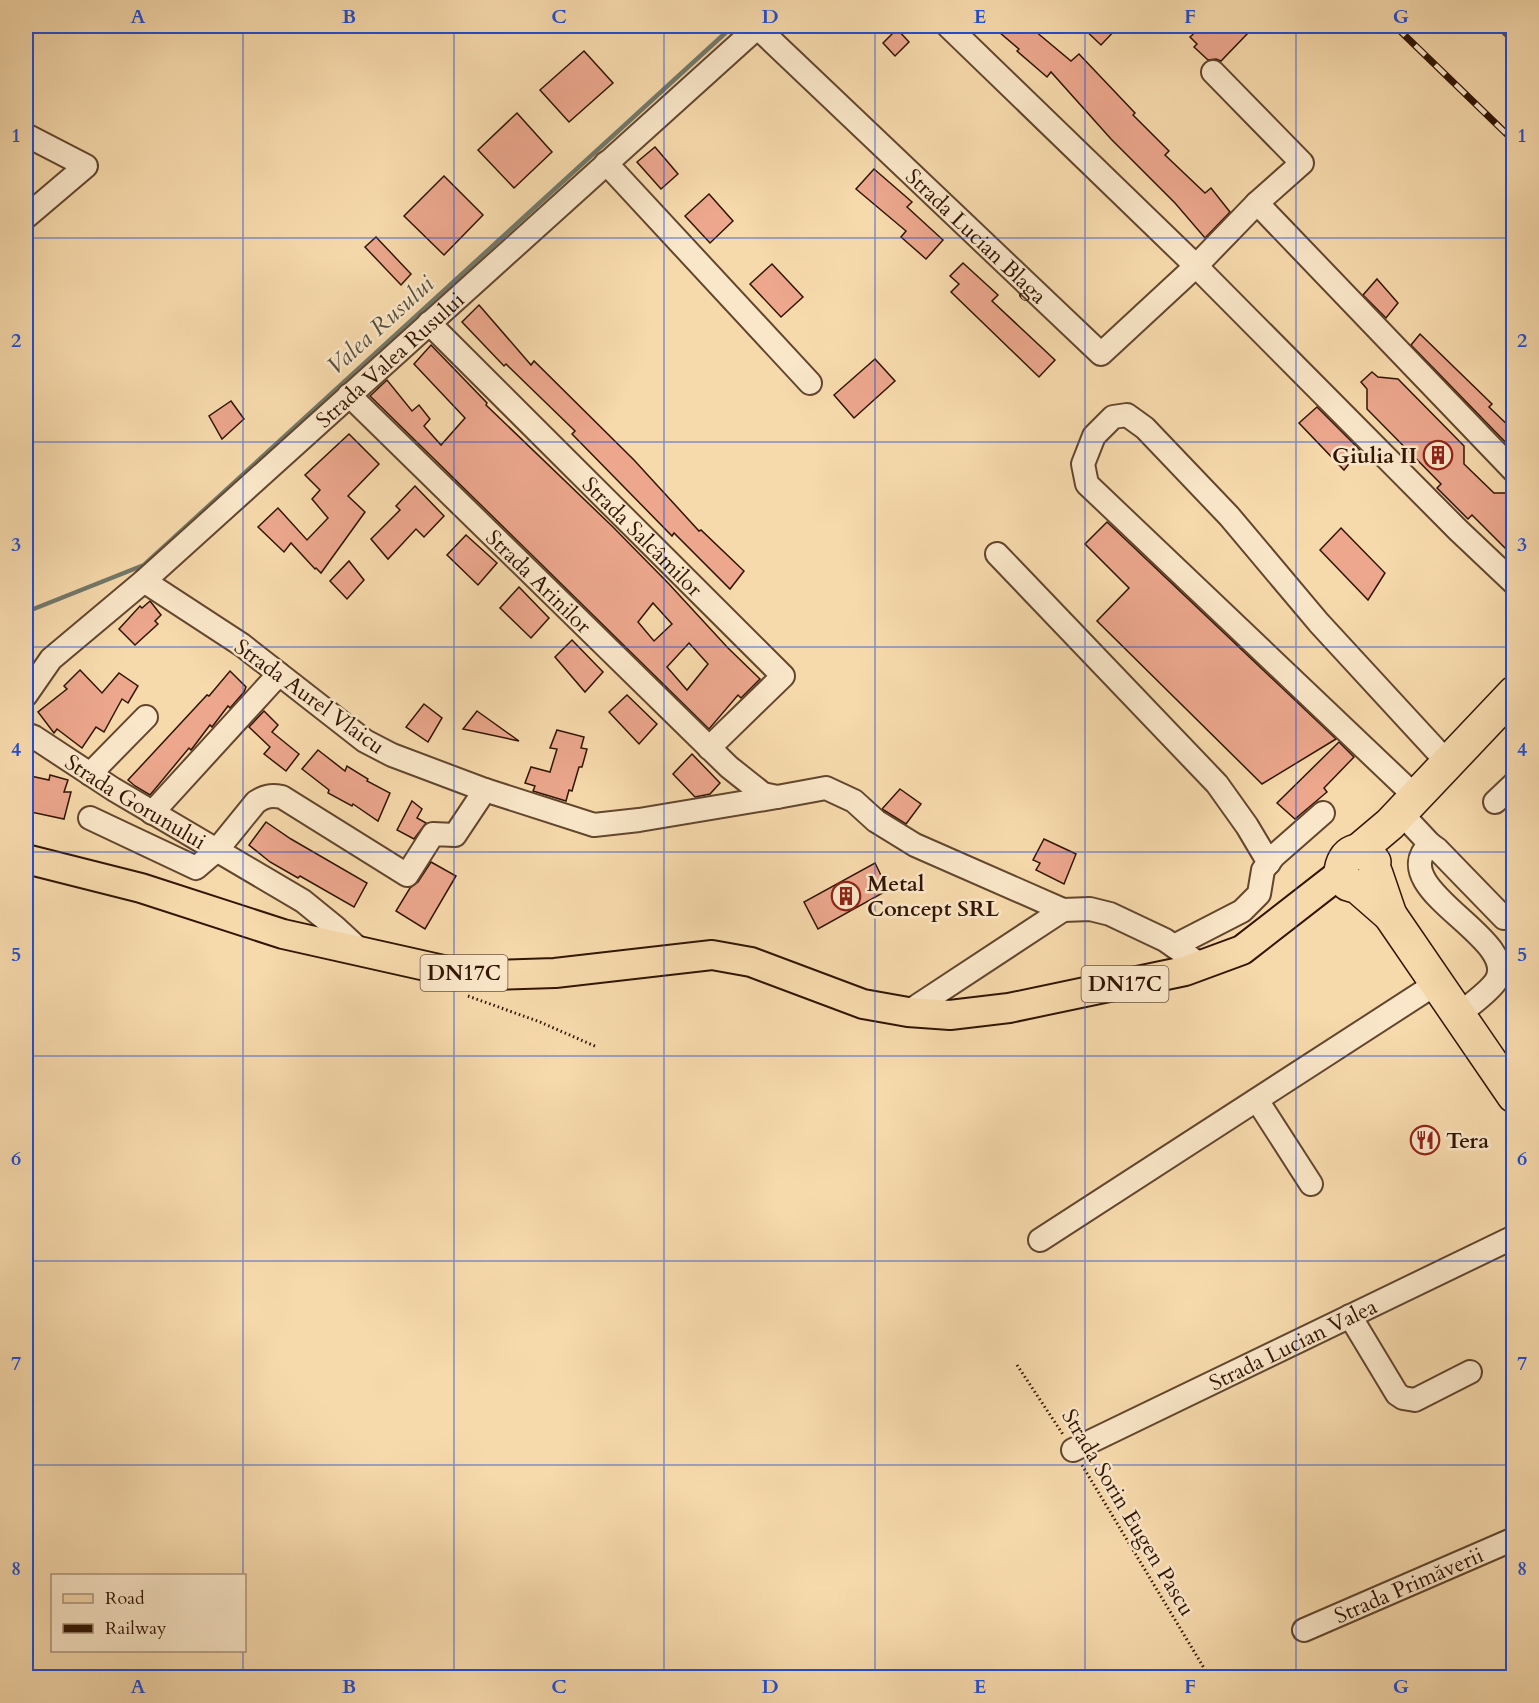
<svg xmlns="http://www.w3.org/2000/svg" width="1539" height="1703" font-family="Cardo,serif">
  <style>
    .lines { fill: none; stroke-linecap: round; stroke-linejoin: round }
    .stream { stroke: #72786a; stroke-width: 4.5 }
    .building { fill: #eca78d; stroke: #311504; stroke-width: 1.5; fill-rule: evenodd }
    .minor-casing { stroke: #62462e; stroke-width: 26 }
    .major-casing { stroke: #311504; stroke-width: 32 }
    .highway-casing { stroke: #311504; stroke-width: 36 }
    .path { stroke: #311504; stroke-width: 3; stroke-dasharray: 1.5 3; stroke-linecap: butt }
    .minor { stroke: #fae7c9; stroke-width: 22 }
    .major { stroke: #f7daac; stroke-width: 28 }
    .highway { stroke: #f7daac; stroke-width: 33 }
    .rail-casing { stroke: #311504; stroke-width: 7 }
    .rail { stroke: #fae7c9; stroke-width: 4.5; stroke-dasharray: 14; stroke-linecap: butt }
    .grid { fill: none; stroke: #1d4ed8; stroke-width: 1.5; stroke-opacity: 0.55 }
    .labels { text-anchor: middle; stroke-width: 5; stroke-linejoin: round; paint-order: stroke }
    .shield { fill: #fae7c9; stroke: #6d543f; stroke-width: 1.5 }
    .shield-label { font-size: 21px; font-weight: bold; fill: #311504 }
    .street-label { font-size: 22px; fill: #311504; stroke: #fae7c9 }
    .poi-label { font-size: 22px; font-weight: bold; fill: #311504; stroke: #fae7c9; text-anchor: start }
    .water-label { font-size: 24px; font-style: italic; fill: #574f40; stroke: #fae7c9 }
    .neatline { fill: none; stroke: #1d4ed8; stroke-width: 2 }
    .grid-label { font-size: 20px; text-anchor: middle; font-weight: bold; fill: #1d4ed8 }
  </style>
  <rect width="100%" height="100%" fill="#f7daac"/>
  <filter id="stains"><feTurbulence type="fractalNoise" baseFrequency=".00333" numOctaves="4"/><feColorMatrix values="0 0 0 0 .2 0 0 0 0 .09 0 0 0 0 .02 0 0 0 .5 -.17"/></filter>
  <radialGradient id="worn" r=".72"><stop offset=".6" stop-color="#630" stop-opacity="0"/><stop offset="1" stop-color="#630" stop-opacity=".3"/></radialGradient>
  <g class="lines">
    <!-- stream -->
    <path class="stream" d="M26 612 144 565 733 26"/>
  </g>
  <!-- building -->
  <g class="building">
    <path d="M992 26H1029L1071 61 1079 54 1135 113 1133 115 1169 151 1165 155 1205 193 1211 188 1230 212 1205 238 1175 203 1111 139 1051 72 1047 77 1017 51 1019 49Z"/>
    <path d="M1081 26H1119L1101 45Z"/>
    <path d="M1202 26H1240L1248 33 1221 61 1216 59 1208 60 1194 47 1197 44 1190 37Z"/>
    <path d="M897 29 909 42 895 56 883 43Z"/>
    <path d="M584 51 613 83 569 122 540 90Z"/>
    <path d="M517 113 552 152 514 188 478 150Z"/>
    <path d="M655 147 678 174 661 189 637 162Z"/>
    <path d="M874 169 912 202 907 207 943 240 926 259 901 237 906 231 856 189Z"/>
    <path d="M444 176 483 215 444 255 404 216Z"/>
    <path d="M709 194 733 221 710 243 685 216Z"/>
    <path d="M376 237 411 274 401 285 365 247Z"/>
    <path d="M963 263 998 295 992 301 1055 360 1039 377 951 292 959 284 950 276Z"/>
    <path d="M772 264 803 297 781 317 750 284Z"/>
    <path d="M1377 279 1398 303 1386 318 1363 295Z"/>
    <path d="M479 305 531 365 534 361 634 460 699 531 701 530 744 571 730 589 674 533 672 536 572 434 575 431 506 364 504 366 462 322Z"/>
    <path d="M1420 334 1492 404 1489 407 1514 431V451L1411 345Z"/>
    <path d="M431 345 487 403 486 405 613 527 669 584 728 648 760 679 741 698 738 695 709 729 370 396 387 380 412 411 419 405 430 419 424 426 441 445 465 418 414 364ZM653 603 672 624 654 641 638 622ZM689 643 708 664 687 690 667 667Z"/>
    <path d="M875 359 895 381 854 418 834 395Z"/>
    <path d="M1372 372 1378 377 1398 379 1464 446V464L1494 493H1514V557L1472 515 1468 519 1437 488 1441 484 1367 409V389L1361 382Z"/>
    <path d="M231 401 244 419 222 439 209 416Z"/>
    <path d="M1317 407 1360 450 1344 470 1299 423Z"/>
    <path d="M349 434 379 464 348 496 365 512 321 573 316 568 315 569 291 543 284 552 258 527 278 508 307 540 328 518 312 499 320 490 305 475Z"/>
    <path d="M415 486 444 516 424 537 416 529 388 559 371 539 400 510 396 506Z"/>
    <path d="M1107 522 1336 739 1262 784 1097 621 1129 588 1085 544Z"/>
    <path d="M1341 528 1385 573 1368 600 1320 550Z"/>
    <path d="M466 535 497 563 478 585 447 555Z"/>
    <path d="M349 561 364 580 347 599 330 581Z"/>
    <path d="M519 587 549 618 531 638 500 608Z"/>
    <path d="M150 601 161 615 155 621 158 624 135 645 119 629 140 606 142 608Z"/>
    <path d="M572 640 603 672 585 692 555 657Z"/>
    <path d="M80 670 102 693 119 673 138 686 128 703 122 699 104 732 96 727 82 748 57 729 54 733 38 712 67 689 64 686Z"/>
    <path d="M230 671 246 687 244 692 230 708 228 706 212 727 210 725 191 750 189 748 150 795 135 786 128 780 207 695 209 696Z"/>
    <path d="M627 695 657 724 639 744 609 712Z"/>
    <path d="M424 704 442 718 428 742 406 727Z"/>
    <path d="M264 711 278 725 272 732 299 754 286 771 264 754 270 747 249 727Z"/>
    <path d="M477 711 519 741 463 729Z"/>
    <path d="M557 730 584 737 581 748 587 749 582 767H579L572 791 569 790 566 801 533 791 535 786 525 783 531 767 550 772 557 749 550 748Z"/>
    <path d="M1339 742 1354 757 1324 788 1327 792 1295 819 1277 803Z"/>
    <path d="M318 750 345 771 347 766 368 779 367 781 390 793 378 821 353 804 352 806 328 793 329 790 302 769Z"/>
    <path d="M692 754 720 783 710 794 695 797 673 774Z"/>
    <path d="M26 775 49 780 50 775 68 780 64 792H71L64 819 26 811Z"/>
    <path d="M900 789 921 804 906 824 882 809Z"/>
    <path d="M412 801 422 809 417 818 426 823 414 839 397 830Z"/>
    <path d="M266 822 291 839 367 883 354 907 300 876 298 878 270 862 249 845Z"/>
    <path d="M1044 839 1076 854 1064 884 1036 870 1040 863 1033 860Z"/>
    <path d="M431 862 456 876 425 929 396 911 410 888 418 882Z"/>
    <path d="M875 863 888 890 818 929 804 902Z"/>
  </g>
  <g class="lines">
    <!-- minor casing -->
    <g class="minor-casing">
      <g id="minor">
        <path d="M948 26 1196 266 1458 530 1514 583"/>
        <path d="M1512 26 1514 27"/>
        <path id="s1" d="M757 27 1101 354 1196 266 1257 203 1302 163 1213 72"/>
        <path d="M26 135 86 166 26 217"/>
        <path d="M606 163 810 383"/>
        <path d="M1257 203 1514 471"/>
        <path id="s2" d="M429 323 783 676 709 748"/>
        <path id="s3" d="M349 395 729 767 763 794 777 797 826 788 854 801 876 821 915 845 1063 910 1090 909 1110 914 1165 940 1201 965"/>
        <path d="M997 554 1217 784 1247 826 1269 863"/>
        <path id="s4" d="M26 695 51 659 144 581 759 26"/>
        <path id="s5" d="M26 734 34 737 113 789 303 901 335 927 362 952"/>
        <path d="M90 774 146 717"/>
        <path d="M485 790 594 825 639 820 777 797"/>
        <path d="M1416 797 1087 484 1083 464 1094 436 1113 417 1127 415 1145 428 1229 516 1319 623 1448 763"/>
        <path d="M1495 802 1514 784"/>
        <path d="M152 813 279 674"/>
        <path d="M1401 813 1430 844C1382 889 1522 938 1496 981 1489 992 1469 1006 1458 1015"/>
        <path d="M90 818 196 868 217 850 256 802C265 796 271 795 282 797L407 875 433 834 455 835 485 790 392 755 365 741 242 645 144 581"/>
        <path d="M1430 844 1437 849 1504 918"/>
        <path d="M1174 946 1242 911 1259 894 1263 870 1274 856 1323 813"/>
        <path d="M908 1012 1063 910"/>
        <path d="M1257 1100 1311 1184"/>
        <path d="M1040 1240 1437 983"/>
        <path d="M1350 1316 1397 1394 1403 1398 1415 1400 1470 1372"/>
        <path id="s6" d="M1073 1450 1514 1237"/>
        <path id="s7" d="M1304 1630 1514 1539"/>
      </g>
    </g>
    <!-- major casing -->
    <g class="major-casing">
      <path id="major" d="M26 859 141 888 283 934 448 971 493 975 555 973 712 955 751 962 863 1004 908 1012 950 1015 1009 1008 1185 971 1242 950 1341 873"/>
    </g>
    <!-- highway casing -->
    <g class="highway-casing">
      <g id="highway">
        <path d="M1358 851 1390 824 1514 693"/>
        <path d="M1374 862C1361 842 1342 852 1341 873L1348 884 1358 887 1390 915"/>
        <path d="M1376 874 1390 915 1514 1096"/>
      </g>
    </g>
    <!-- path -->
    <g class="path">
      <path d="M468 996 540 1022 597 1047"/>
      <path d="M1017 1365 1064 1436"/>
      <path d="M1082 1465 1210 1678"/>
    </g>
    <!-- minor -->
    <use href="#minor" class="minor"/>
    <!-- major -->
    <use href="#major" class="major"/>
    <!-- highway -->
    <use href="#highway" class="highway"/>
    <!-- rail casing -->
    <g class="rail-casing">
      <path id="rail" d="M1395 26 1514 141"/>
    </g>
    <!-- rail -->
    <use href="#rail" class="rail"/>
  </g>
  <!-- grid -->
  <path class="grid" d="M243 26V1576M454 26V1678M664 26V1678M875 26V1678M1085 26V1678M1296 26V1678M26 238H1514M26 442H1514M26 647H1514M26 852H1514M26 1056H1514M26 1261H1514M26 1465H1514M243 1650V1678"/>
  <!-- icons -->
  <defs>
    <g id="building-ring" transform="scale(1.5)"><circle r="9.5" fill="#fae7c9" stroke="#8f2418" stroke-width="1.5"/><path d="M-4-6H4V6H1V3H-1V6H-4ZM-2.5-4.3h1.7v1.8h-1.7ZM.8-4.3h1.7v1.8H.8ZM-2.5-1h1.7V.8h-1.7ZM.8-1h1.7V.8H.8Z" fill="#8f2418"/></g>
    <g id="restaurant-ring" transform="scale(1.5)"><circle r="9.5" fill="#fae7c9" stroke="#8f2418" stroke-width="1.5"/><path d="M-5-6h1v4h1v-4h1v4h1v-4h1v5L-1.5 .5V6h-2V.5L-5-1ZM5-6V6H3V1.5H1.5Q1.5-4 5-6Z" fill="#8f2418"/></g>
  </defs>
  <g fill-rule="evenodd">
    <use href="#building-ring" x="1438" y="455"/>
    <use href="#building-ring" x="846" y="896"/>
    <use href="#restaurant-ring" x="1425" y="1140"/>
  </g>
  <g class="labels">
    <!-- shield labels -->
    <g class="shield">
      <rect x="420.5" y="955" width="87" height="36" rx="4.5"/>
      <rect x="1081.5" y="966" width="87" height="36" rx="4.5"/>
    </g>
    <g class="shield-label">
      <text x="464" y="980">DN17C</text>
      <text x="1125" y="991">DN17C</text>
    </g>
    <!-- street labels -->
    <g class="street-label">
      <text dy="8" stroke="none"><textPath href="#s1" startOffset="303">Strada Lucian Blaga</textPath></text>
      <text dy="8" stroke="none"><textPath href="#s4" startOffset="496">Strada Valea Rusului</textPath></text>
      <text dy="8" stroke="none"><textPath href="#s2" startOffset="302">Strada Salcâmilor</textPath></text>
      <text dy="8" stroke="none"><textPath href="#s3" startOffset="266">Strada Arinilor</textPath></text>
      <text transform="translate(310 696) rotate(36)" y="8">Strada Aurel Vlaicu</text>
      <text dy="8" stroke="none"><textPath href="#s5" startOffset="129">Strada Gorunului</textPath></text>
      <text dy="8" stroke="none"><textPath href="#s6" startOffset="244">Strada Lucian Valea</textPath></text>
      <text transform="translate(1129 1512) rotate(59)" y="8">Strada Sorin Eugen Pascu</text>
      <text dy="8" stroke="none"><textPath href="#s7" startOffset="114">Strada Primăverii</textPath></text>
    </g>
    <!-- poi labels -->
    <g class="poi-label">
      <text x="1417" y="463" text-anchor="end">Giulia II</text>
      <text x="867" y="891">Metal<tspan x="867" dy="25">Concept SRL</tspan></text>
      <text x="1446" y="1148">Tera</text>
    </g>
    <!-- water labels -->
    <g class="water-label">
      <text transform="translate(380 325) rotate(-42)" y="8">Valea Rusului</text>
    </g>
  </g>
  <!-- margin -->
  <rect width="1539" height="1703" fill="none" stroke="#f7daac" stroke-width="66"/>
  <!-- legend -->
  <rect x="51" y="1574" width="195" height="78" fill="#fae7c9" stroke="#aa937a" stroke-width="1.5"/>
  <rect x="63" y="1594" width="30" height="9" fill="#f7daac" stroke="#aa937a" stroke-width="1.5"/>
  <text x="105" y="1604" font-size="18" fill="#311504">Road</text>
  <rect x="63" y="1624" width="30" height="9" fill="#311504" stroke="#aa937a" stroke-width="1.5"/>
  <text x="105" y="1634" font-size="18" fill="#311504">Railway</text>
  <rect x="33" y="33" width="1473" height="1637" class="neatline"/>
  <g class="grid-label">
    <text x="138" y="23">A</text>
    <text x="349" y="23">B</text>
    <text x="559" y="23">C</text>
    <text x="770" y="23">D</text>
    <text x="980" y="23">E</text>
    <text x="1190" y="23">F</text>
    <text x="1401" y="23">G</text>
    <text x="16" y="142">1</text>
    <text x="1522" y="142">1</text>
    <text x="16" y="347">2</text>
    <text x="1522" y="347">2</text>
    <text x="16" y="551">3</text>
    <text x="1522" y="551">3</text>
    <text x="16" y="756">4</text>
    <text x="1522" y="756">4</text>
    <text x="16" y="961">5</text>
    <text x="1522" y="961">5</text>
    <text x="16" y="1165">6</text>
    <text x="1522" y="1165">6</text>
    <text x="16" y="1370">7</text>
    <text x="1522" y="1370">7</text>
    <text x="16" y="1575">8</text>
    <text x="1522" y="1575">8</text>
    <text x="138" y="1693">A</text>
    <text x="349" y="1693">B</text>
    <text x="559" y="1693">C</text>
    <text x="770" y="1693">D</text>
    <text x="980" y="1693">E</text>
    <text x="1190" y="1693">F</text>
    <text x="1401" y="1693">G</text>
  </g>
  <rect width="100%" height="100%" filter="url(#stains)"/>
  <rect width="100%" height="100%" fill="url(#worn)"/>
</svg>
